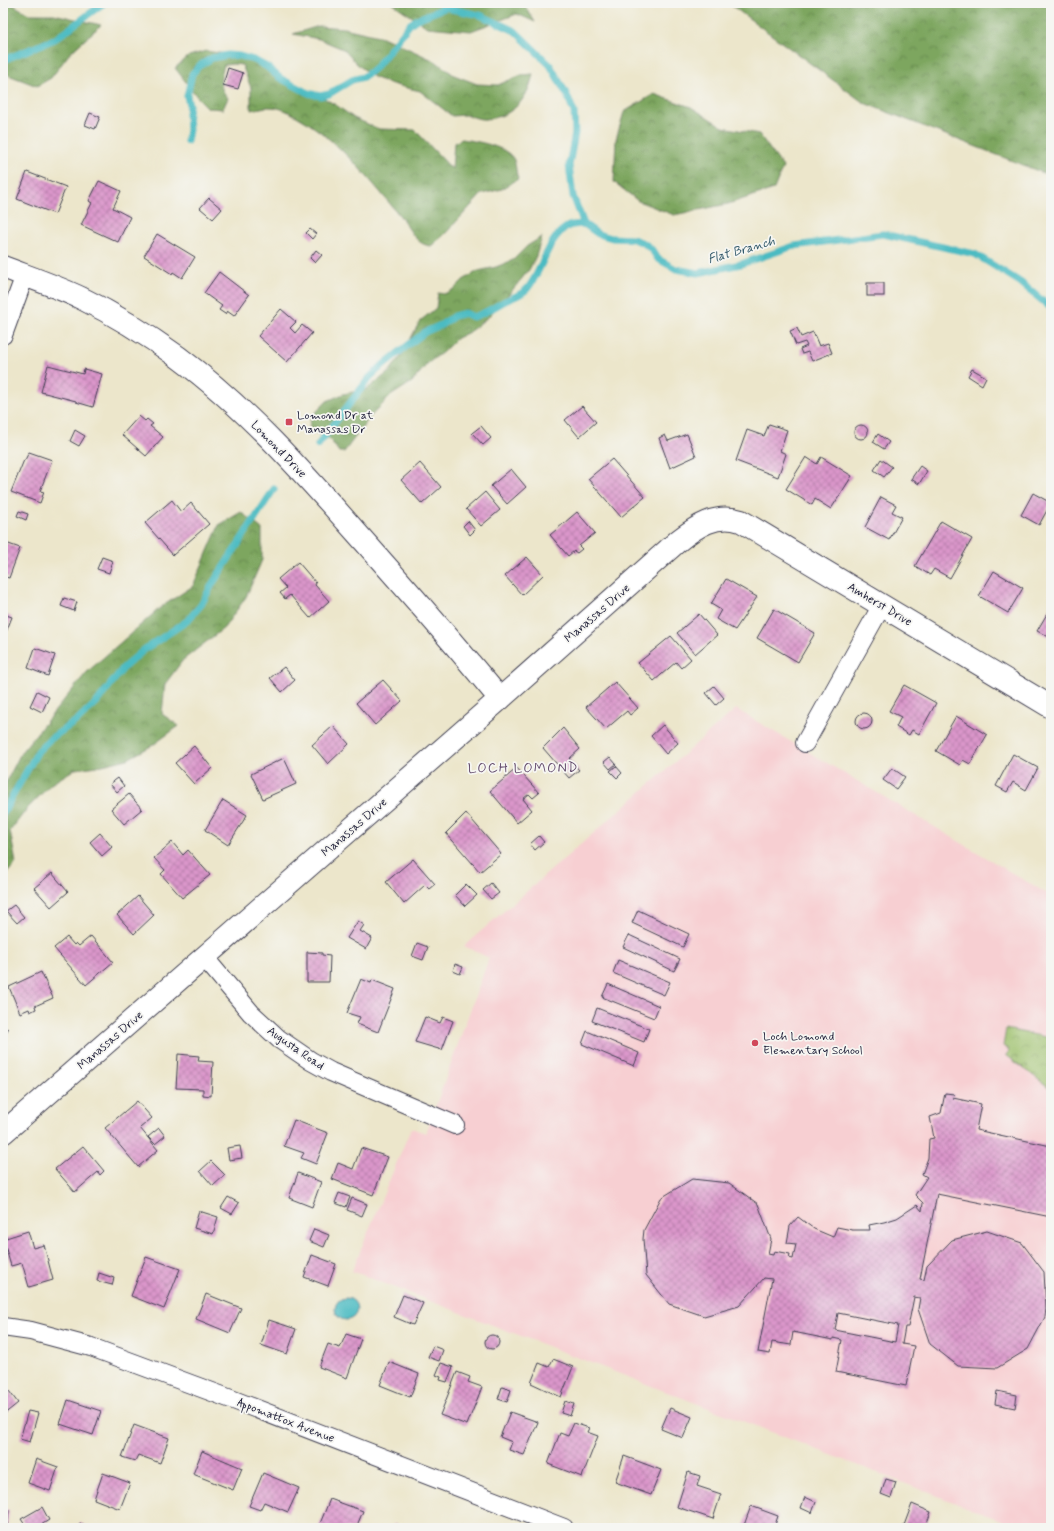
<svg xmlns="http://www.w3.org/2000/svg" width="1054" height="1531" font-family="Mynerve,sans-serif">
  <style>
    .built { fill: #f7cfd2 }
    .forest { fill: url(#forest-crowns); stroke: #50644c }
    .park { fill: url(#park-crowns); stroke: #5f7152 }
    .water { fill: #4cbbc2; stroke: #376e7e }
    .lines { fill: none; stroke-linecap: round; stroke-linejoin: round }
    .stream { stroke: #4cbbc2; stroke-width: 7 }
    .building { fill: url(#building-cross-hatch); fill-rule: evenodd }
    .minor-casing { stroke: #403f51; stroke-width: 20 }
    .tertiary-casing { stroke: #403f51; stroke-width: 24 }
    .secondary-casing { stroke: #403f51; stroke-width: 24 }
    .minor { stroke: #fff; stroke-width: 18 }
    .tertiary { stroke: #fff; stroke-width: 22 }
    .secondary { stroke: #fff; stroke-width: 22 }
    .poi-dot { fill: #d1495b; stroke: #f6f6f2; stroke-width: 1.5 }
    .labels { text-anchor: middle; stroke-width: 3.5; stroke-linejoin: round; paint-order: stroke }
    .poi-label { font-size: 12px; fill: #22223b; stroke: #f6f6f2; text-anchor: start }
    .street-label { font-size: 12px; fill: #22223b; stroke: #f6f6f2 }
    .water-label { font-size: 13px; font-style: italic; fill: #31586a; stroke: #f6f6f2 }
    .quarter-label { font-size: 14px; letter-spacing: 1px; fill: #634b6d; stroke: #f6f6f2 }
  </style>
  <defs>
    <pattern id="forest-crowns" width="20" height="18" patternUnits="userSpaceOnUse"><rect width="20" height="18" fill="#7da65e"/><path d="M2 6a3 3 0 1 1 6 0M12 15a3 3 0 1 1 6 0" fill="none" stroke="#66874f"/></pattern>
    <pattern id="park-crowns" width="20" height="18" patternUnits="userSpaceOnUse"><rect width="20" height="18" fill="#9cc06a"/><path d="M2 6a3 3 0 1 1 6 0M12 15a3 3 0 1 1 6 0" fill="none" stroke="#7f9c58"/></pattern>
    <pattern id="building-cross-hatch" width="8" height="8" patternUnits="userSpaceOnUse"><rect width="8" height="8" fill="#db96cb"/><path d="M0 0l8 8M0 8l8-8" fill="none" stroke="#b17aa6"/></pattern>
  </defs>
  <rect width="100%" height="100%" fill="#f6f6f2"/>
  <filter id="ink" filterUnits="userSpaceOnUse"><feTurbulence type="fractalNoise" baseFrequency=".025" numOctaves="2"/><feDisplacementMap in="SourceGraphic" scale="8" xChannelSelector="R" yChannelSelector="G"/><feConvolveMatrix kernelMatrix="1 2 1 2 8 2 1 2 1" color-interpolation-filters="sRGB"/></filter>
  <filter id="wash" filterUnits="userSpaceOnUse"><feTurbulence type="fractalNoise" baseFrequency=".012" numOctaves="4" result="noise"/><feDisplacementMap in="SourceGraphic" scale="16" xChannelSelector="R" yChannelSelector="G"/><feGaussianBlur stdDeviation="0.9" result="paint"/><feColorMatrix in="noise" values="0 0 0 0 0 0 0 0 0 0 0 0 0 0 0 0 0 1.4 0 .05"/><feComposite in="paint" operator="in"/></filter>
  <g filter="url(#wash)">
    <rect width="100%" height="100%" fill="#ece6cb"/>
    <!-- built -->
    <path class="built" d="M736 709 1051 896V1528H1021L352 1271 411 1128 426 1133 489 958 464 946Z"/>
    <!-- forest -->
    <g class="forest">
      <path d="M3 3H10L29 14H54L101 25 70 53 51 78 37 86 3 73Z"/>
      <path d="M392 3H523L535 22 517 14 471 31 427 27Z"/>
      <path d="M728 3H1051V176L864 103Z"/>
      <path d="M319 26 344 28 383 37 435 61 454 75 477 84 498 85 521 75 533 74C528 99 513 117 486 119 478 120 471 115 464 115 460 115 456 116 452 116L420 91 395 85 375 78 358 65 343 49 319 39 293 34Z"/>
      <path d="M206 51 240 56 254 60 267 67 280 78 308 93 320 96 336 105 354 118 379 129 415 130 452 169 454 143 462 139C475 141 508 146 514 160 516 165 516 173 518 179L502 189 482 194 444 235 431 246C415 245 409 227 400 216 371 181 346 149 308 123 296 116 284 107 269 107 263 107 257 109 251 110V88L242 65 233 64 224 65C220 79 218 86 228 98L223 109 208 108 198 98 175 68 189 56Z"/>
      <path d="M654 94 691 107 723 127 759 134 783 167 774 189 728 204 674 215 638 201 614 182 616 139 624 112Z"/>
      <path d="M542 237 536 256 529 270 509 294 488 317 469 332 457 338 443 352 428 363 412 382 392 395 371 416 344 452H339L329 438 314 432 309 427 311 417 327 401 343 394 367 389 389 372 402 355 420 321 436 308 438 293 444 294 454 289 463 280 478 271 496 267 513 260 527 246Z"/>
      <path d="M241 512 262 529V560L246 597 224 628 183 660 165 684 162 714 179 726 153 745 128 759 98 766 75 769 51 784 26 810 10 831 16 863 3 878V788L22 751 87 672 161 607 193 586 219 525Z"/>
    </g>
    <!-- park -->
    <path class="park" d="M1006 1029 1051 1038V1089L1006 1055 1009 1051 1003 1046Z"/>
    <!-- water -->
    <circle class="water" cx="346" cy="1309" r="11"/>
    <g class="lines">
      <!-- stream -->
      <g class="stream">
        <path d="M440 3 451 9 480 15 515 31 550 65 567 95 574 112 575 133 569 165 573 196 584 224 598 234 612 238 633 239 644 243 652 250 658 259 676 269 698 273 741 264 794 246 883 234 975 254 1020 282 1051 308"/>
        <path d="M3 57 6 59 55 39 104 3"/>
        <path d="M187 141 189 130 188 114 189 105 187 96 192 74 199 66 212 58 228 55 240 56 254 60 267 67 280 78 308 93 320 96 329 94 352 80 363 77 370 72 377 66 410 24 417 19 447 7"/>
        <path d="M318 445 370 377 384 364 425 332 441 325 454 316 465 313 473 317C484 314 493 308 503 302 511 298 520 296 527 289 542 273 548 235 569 226 573 224 579 225 584 224"/>
        <path d="M3 813 38 751 50 739 79 719 97 702 124 667 145 649 187 621 201 605 213 583 274 489"/>
      </g>
    </g>
    <g id="blocks">
      <!-- building -->
      <g class="building">
        <path d="M228 68 243 73 238 89 223 85Z"/>
        <path d="M90 113 100 117 95 129 85 125Z"/>
        <path d="M27 172 66 187 55 214 17 199Z"/>
        <path d="M99 181 121 191 113 208 130 217 118 242 81 225 92 203 89 201Z"/>
        <path d="M209 198 222 209 213 219 200 208Z"/>
        <path d="M310 229 316 234 312 239 306 233Z"/>
        <path d="M157 234 195 257 182 278 173 272 172 274 144 256Z"/>
        <path d="M316 250 322 255 315 263 310 258Z"/>
        <path d="M219 272 249 295 234 316 227 311 225 314 219 310 222 306 204 293Z"/>
        <rect x="867" y="283" width="17" height="13"/>
        <path d="M281 309 296 322 290 328 295 333 302 325 312 333 287 362 258 336Z"/>
        <path d="M797 328 801 337 813 332 819 346 828 343 832 353 812 361 808 352 802 354 800 349 807 346 805 342 796 345 790 331Z"/>
        <path d="M48 365 83 374 84 369 102 374 93 407 76 402V401L41 392Z"/>
        <path d="M972 369 986 377 982 385 968 376Z"/>
        <path d="M582 406 596 422 579 437 565 420Z"/>
        <path d="M139 416 145 421 147 419 153 424 150 426 163 437 146 456 122 435Z"/>
        <path d="M769 424 787 430 780 451 786 454 778 477 736 461 747 430 764 436Z"/>
        <circle cx="861" cy="432" r="7"/>
        <path d="M481 426 491 438 483 445 472 433Z"/>
        <path d="M75 430 85 436 79 446 70 441Z"/>
        <path d="M687 434 696 456 670 468 659 438 665 435 668 441Z"/>
        <path d="M878 434 889 442 884 449 873 442Z"/>
        <path d="M29 452 52 460 40 491 44 492 40 503 11 492 24 460H25Z"/>
        <path d="M806 457 817 464 821 457 852 476 831 509 815 499 812 505 786 489Z"/>
        <path d="M612 459 645 497 621 517 588 479Z"/>
        <path d="M881 459 892 467 884 477 874 470Z"/>
        <path d="M420 463 441 487 422 504 401 480Z"/>
        <path d="M920 466 927 471 919 484 911 479Z"/>
        <path d="M511 469 526 487 507 504 491 486Z"/>
        <path d="M485 492 500 510 481 526 466 509Z"/>
        <path d="M1033 493 1051 503 1039 525 1021 515Z"/>
        <path d="M881 497 896 505 892 512 902 517 889 540 865 527Z"/>
        <path d="M172 500 181 512 191 503 209 524 173 555 145 523Z"/>
        <path d="M19 511 28 514 26 520 17 516Z"/>
        <path d="M577 512 595 533 579 546 582 549 577 553 574 551 568 556 550 535Z"/>
        <path d="M468 521 475 530 470 535 463 526Z"/>
        <path d="M941 521 972 539 950 578 934 569 930 575 915 566Z"/>
        <path d="M3 542 20 548 9 578 3 576Z"/>
        <path d="M102 557 113 561 109 573 97 569Z"/>
        <path d="M527 557 543 575 522 595 505 576Z"/>
        <path d="M298 562 316 583 315 585 329 601 310 618 290 595 285 599 280 593 286 588 278 579Z"/>
        <path d="M994 571 1023 588 1008 613 979 596Z"/>
        <path d="M726 579 757 597 735 630 716 619 721 610 711 604Z"/>
        <path d="M64 598 77 602 74 611 61 606Z"/>
        <path d="M1051 607V638L1037 631Z"/>
        <path d="M774 609 815 633 798 662 757 638Z"/>
        <path d="M3 614 12 617 3 640Z"/>
        <path d="M699 614 717 635 695 654 677 633Z"/>
        <path d="M671 636 691 659 681 668 676 662 654 681 638 663Z"/>
        <path d="M35 648 55 655 48 676 28 668Z"/>
        <path d="M284 667 295 680 282 692 270 678Z"/>
        <path d="M383 680 402 701 375 725 356 703Z"/>
        <path d="M615 682 638 708 630 715 627 711 606 729 586 707Z"/>
        <path d="M904 685 936 703 919 734 912 730 909 735 896 727 901 717 889 711Z"/>
        <path d="M714 686 724 698 716 705 706 693Z"/>
        <path d="M37 691 49 697 42 712 30 706Z"/>
        <circle cx="864" cy="721" r="8"/>
        <path d="M956 716 987 735 970 764 963 760 960 765 936 751Z"/>
        <path d="M663 725 678 743 666 754 651 736Z"/>
        <path d="M333 726 349 744 328 764 312 745Z"/>
        <path d="M563 728 580 749 569 759 579 770 569 778 543 748Z"/>
        <path d="M194 746 212 768 194 784 175 763Z"/>
        <path d="M1013 754 1038 768 1026 790 1013 782 1007 792 996 786Z"/>
        <path d="M610 757 616 764 610 769 604 762Z"/>
        <path d="M284 758 296 784 263 799 251 774Z"/>
        <path d="M616 766 622 773 617 778 610 771Z"/>
        <path d="M517 768 539 793 533 798 529 794 523 799 532 810 517 823 490 791Z"/>
        <path d="M892 768 905 777 896 789 883 780Z"/>
        <path d="M118 778 124 786 117 792 110 784Z"/>
        <path d="M129 794 142 809 124 824 111 809Z"/>
        <path d="M223 800 247 815 228 845 205 830Z"/>
        <path d="M466 813 501 854 480 872 446 833Z"/>
        <path d="M100 833 112 847 102 856 90 842Z"/>
        <path d="M539 836 544 842 535 850 530 844Z"/>
        <path d="M172 842 183 855 188 850 210 875 182 898 161 874 165 870 154 858Z"/>
        <path d="M413 859 435 884 429 889 425 885 404 904 386 882Z"/>
        <path d="M52 873 68 892 51 907 34 888Z"/>
        <path d="M491 883 499 893 491 899 483 890Z"/>
        <path d="M466 884 477 895 465 906 455 895Z"/>
        <path d="M138 896 154 915 134 934 117 915Z"/>
        <path d="M14 905 24 917 17 923 6 911Z"/>
        <path d="M638 910 689 934 683 947 632 923Z"/>
        <path d="M358 921 364 925 360 931 372 938 366 949 347 938Z"/>
        <path d="M629 935 680 959 674 971 623 947Z"/>
        <path d="M91 936 113 962 86 985 54 948 67 937 74 945 76 943 79 946Z"/>
        <path d="M417 943 428 947 423 960 412 956Z"/>
        <path d="M307 952 322 953V955L330 956 329 982H307Z"/>
        <path d="M618 960 670 982 664 995 613 973Z"/>
        <path d="M455 964 463 967 460 974 453 971Z"/>
        <path d="M41 972 53 998 35 1006 36 1009 30 1012 29 1009 20 1013 9 987Z"/>
        <path d="M361 979 371 983 372 980 395 989 378 1032 357 1024 360 1017 347 1013Z"/>
        <path d="M608 984 659 1006 654 1018 602 997Z"/>
        <path d="M597 1008 649 1029 644 1042 592 1021Z"/>
        <path d="M425 1017 440 1023 443 1017 453 1021 442 1050 415 1042Z"/>
        <path d="M3 1026 8 1029 3 1038Z"/>
        <path d="M587 1031 639 1053 634 1066 582 1044Z"/>
        <path d="M178 1054 199 1056 198 1061 213 1062 211 1096 203 1095V1089L176 1088Z"/>
        <path d="M945 1093 954 1094 953 1098 981 1104 976 1130 1051 1146V1217L937 1194 920 1279 924 1280 927 1266 952 1240 987 1231 1022 1243 1044 1272 1046 1308 1045 1317 1028 1349 997 1368 958 1366 930 1344 918 1309 920 1298 914 1297 908 1327H905L902 1344 914 1346 906 1386 836 1372 842 1340 833 1338V1340L793 1332 791 1345 772 1342 770 1354 758 1352 772 1279 764 1278 739 1306 704 1316 669 1304 646 1275 643 1239 644 1230 661 1198 692 1179 729 1183 758 1204 771 1239 768 1254 773 1255 774 1251 790 1254 789 1258 793 1259 796 1244 787 1243 790 1226 798 1217 814 1229 833 1237 837 1227 852 1230H870L869 1225 884 1222 897 1218 917 1205 922 1211 923 1203 915 1195 927 1177 922 1174 928 1158 929 1139 934 1138 930 1117 941 1113ZM838 1313 898 1325 895 1342 835 1330Z"/>
        <path d="M137 1101 152 1118 140 1128 158 1150 138 1167 105 1128Z"/>
        <path d="M294 1120 328 1133 316 1164 301 1158 304 1153 284 1146Z"/>
        <path d="M159 1128 165 1136 155 1144 148 1137Z"/>
        <path d="M83 1146 104 1171 100 1175 98 1172 75 1192 55 1169Z"/>
        <path d="M240 1146 242 1158 229 1160 227 1148Z"/>
        <path d="M361 1148 388 1157 373 1195 332 1179 338 1163 353 1169Z"/>
        <path d="M211 1161 225 1175 213 1186 200 1171Z"/>
        <path d="M298 1173 321 1182 312 1207 289 1198Z"/>
        <path d="M339 1193 350 1197 346 1207 335 1203Z"/>
        <path d="M228 1197 239 1203 232 1214 221 1208Z"/>
        <path d="M352 1198 367 1204 362 1216 347 1210Z"/>
        <path d="M199 1211 218 1217 213 1234 194 1228Z"/>
        <path d="M314 1229 329 1235 324 1247 309 1241Z"/>
        <path d="M28 1231 33 1248 44 1245 53 1280 29 1287 22 1263 11 1266 3 1239Z"/>
        <path d="M312 1255 336 1264 328 1286 304 1277Z"/>
        <path d="M146 1257 180 1269 164 1309 131 1296Z"/>
        <path d="M99 1273 114 1278 112 1285 97 1281Z"/>
        <path d="M206 1294 241 1308 230 1333 196 1319Z"/>
        <path d="M403 1295 423 1303 413 1325 394 1317Z"/>
        <path d="M269 1320 296 1329 287 1354 261 1345Z"/>
        <path d="M346 1334 361 1339 347 1378 319 1367 328 1344 340 1348Z"/>
        <circle cx="492" cy="1342" r="7"/>
        <path d="M433 1346 443 1350 439 1361 428 1357Z"/>
        <path d="M553 1359 573 1367 561 1397 531 1383 539 1363 549 1367Z"/>
        <path d="M389 1362 419 1374 410 1397 380 1385Z"/>
        <path d="M441 1363 453 1367 447 1382 440 1380 441 1377 436 1375Z"/>
        <path d="M457 1372 470 1377 468 1382 482 1387 467 1425 440 1415Z"/>
        <path d="M3 1383 18 1403 3 1415Z"/>
        <path d="M502 1387 511 1390 507 1402 498 1399Z"/>
        <path d="M997 1391 1017 1395 1015 1408 995 1404Z"/>
        <path d="M68 1400 101 1411 93 1435 60 1424Z"/>
        <path d="M565 1401 574 1404 570 1416 561 1413Z"/>
        <path d="M670 1408 692 1417 683 1438 661 1429Z"/>
        <path d="M28 1411 38 1413 30 1442 20 1439Z"/>
        <path d="M510 1412 538 1422 524 1455 509 1450 512 1442 500 1437Z"/>
        <path d="M574 1423 589 1428 587 1432 598 1436 582 1477 548 1464 560 1433 568 1436Z"/>
        <path d="M134 1425 169 1438 160 1463 138 1455 135 1461 122 1457Z"/>
        <path d="M202 1451 242 1468 233 1490 193 1474Z"/>
        <path d="M624 1456 661 1470 651 1495 615 1482Z"/>
        <path d="M36 1459 58 1467 50 1491 28 1483Z"/>
        <path d="M688 1472 700 1476 697 1486 721 1494 713 1519 677 1507Z"/>
        <path d="M103 1473 130 1483 120 1509 94 1499Z"/>
        <path d="M263 1473 299 1488 288 1512 264 1502 260 1510 249 1506Z"/>
        <path d="M886 1479 896 1482 891 1498 881 1494Z"/>
        <path d="M805 1497 816 1502 812 1513 801 1508Z"/>
        <path d="M330 1499 363 1511 356 1528H325L319 1526Z"/>
        <path d="M912 1504 931 1512 925 1528H903Z"/>
        <path d="M751 1506 778 1516 774 1528H743Z"/>
        <path d="M42 1507 49 1520 36 1528H27L21 1519Z"/>
        <path d="M3 1509 9 1510 7 1528H3Z"/>
        <path d="M80 1523 92 1528H78Z"/>
        <path d="M394 1524 404 1528H392Z"/>
        <path d="M825 1524 837 1528H823Z"/>
      </g>
    </g>
  </g>
  <g filter="url(#ink)">
    <use href="#blocks" fill-opacity="0" stroke="#403f51" stroke-width="1"/>
    <g class="lines">
      <!-- minor casing -->
      <g class="minor-casing">
        <g id="minor">
          <path d="M3 335 25 275"/>
          <path d="M805 743 882 605"/>
          <path d="M204 957 251 1013 279 1039 311 1061 331 1072 455 1125"/>
          <path d="M3 1327 31 1331 91 1347 231 1399 564 1528"/>
        </g>
      </g>
      <!-- tertiary casing -->
      <g class="tertiary-casing">
        <path id="tertiary" d="M500 699 678 541C697 526 716 513 741 521L1051 707"/>
      </g>
      <!-- secondary casing -->
      <g class="secondary-casing">
        <path id="secondary" d="M3 267C29 277 56 286 81 298 114 314 149 336 178 357 245 407 300 469 355 531 404 586 453 642 500 699L3 1133"/>
      </g>
      <!-- minor -->
      <use href="#minor" class="minor"/>
      <!-- tertiary -->
      <use href="#tertiary" class="tertiary"/>
      <!-- secondary -->
      <use href="#secondary" class="secondary"/>
    </g>
  </g>
  <!-- markers -->
  <g class="poi-dot">
    <rect x="285" y="418" width="8" height="8" rx="2"/>
    <circle cx="755" cy="1043" r="4"/>
  </g>
  <g class="labels">
    <!-- poi labels -->
    <g class="poi-label">
      <text x="297" y="419">Lomond Dr at<tspan x="297" dy="14">Manassas Dr</tspan></text>
      <text x="763" y="1040">Loch Lomond<tspan x="763" dy="14">Elementary School</tspan></text>
    </g>
    <!-- street labels -->
    <g class="street-label">
      <text transform="translate(279 449) rotate(46)" y="4">Lomond Drive</text>
      <text transform="translate(880 604) rotate(31)" y="4">Amherst Drive</text>
      <text transform="translate(597 613) rotate(-41)" y="4">Manassas Drive</text>
      <text transform="translate(354 827) rotate(-41)" y="4">Manassas Drive</text>
      <text transform="translate(110 1040) rotate(-41)" y="4">Manassas Drive</text>
      <text transform="translate(296 1048) rotate(35)" y="4">Augusta Road</text>
      <text transform="translate(286 1420) rotate(21)" y="4">Appomattox Avenue</text>
    </g>
    <!-- water labels -->
    <g class="water-label">
      <text transform="translate(741 249) rotate(-16)" y="5">Flat Branch</text>
    </g>
    <!-- quarter labels -->
    <g class="quarter-label">
      <text x="523" y="772">LOCH LOMOND</text>
    </g>
  </g>
  <!-- margin -->
  <rect width="1054" height="1531" fill="none" stroke="#f6f6f2" stroke-width="16"/>
</svg>
